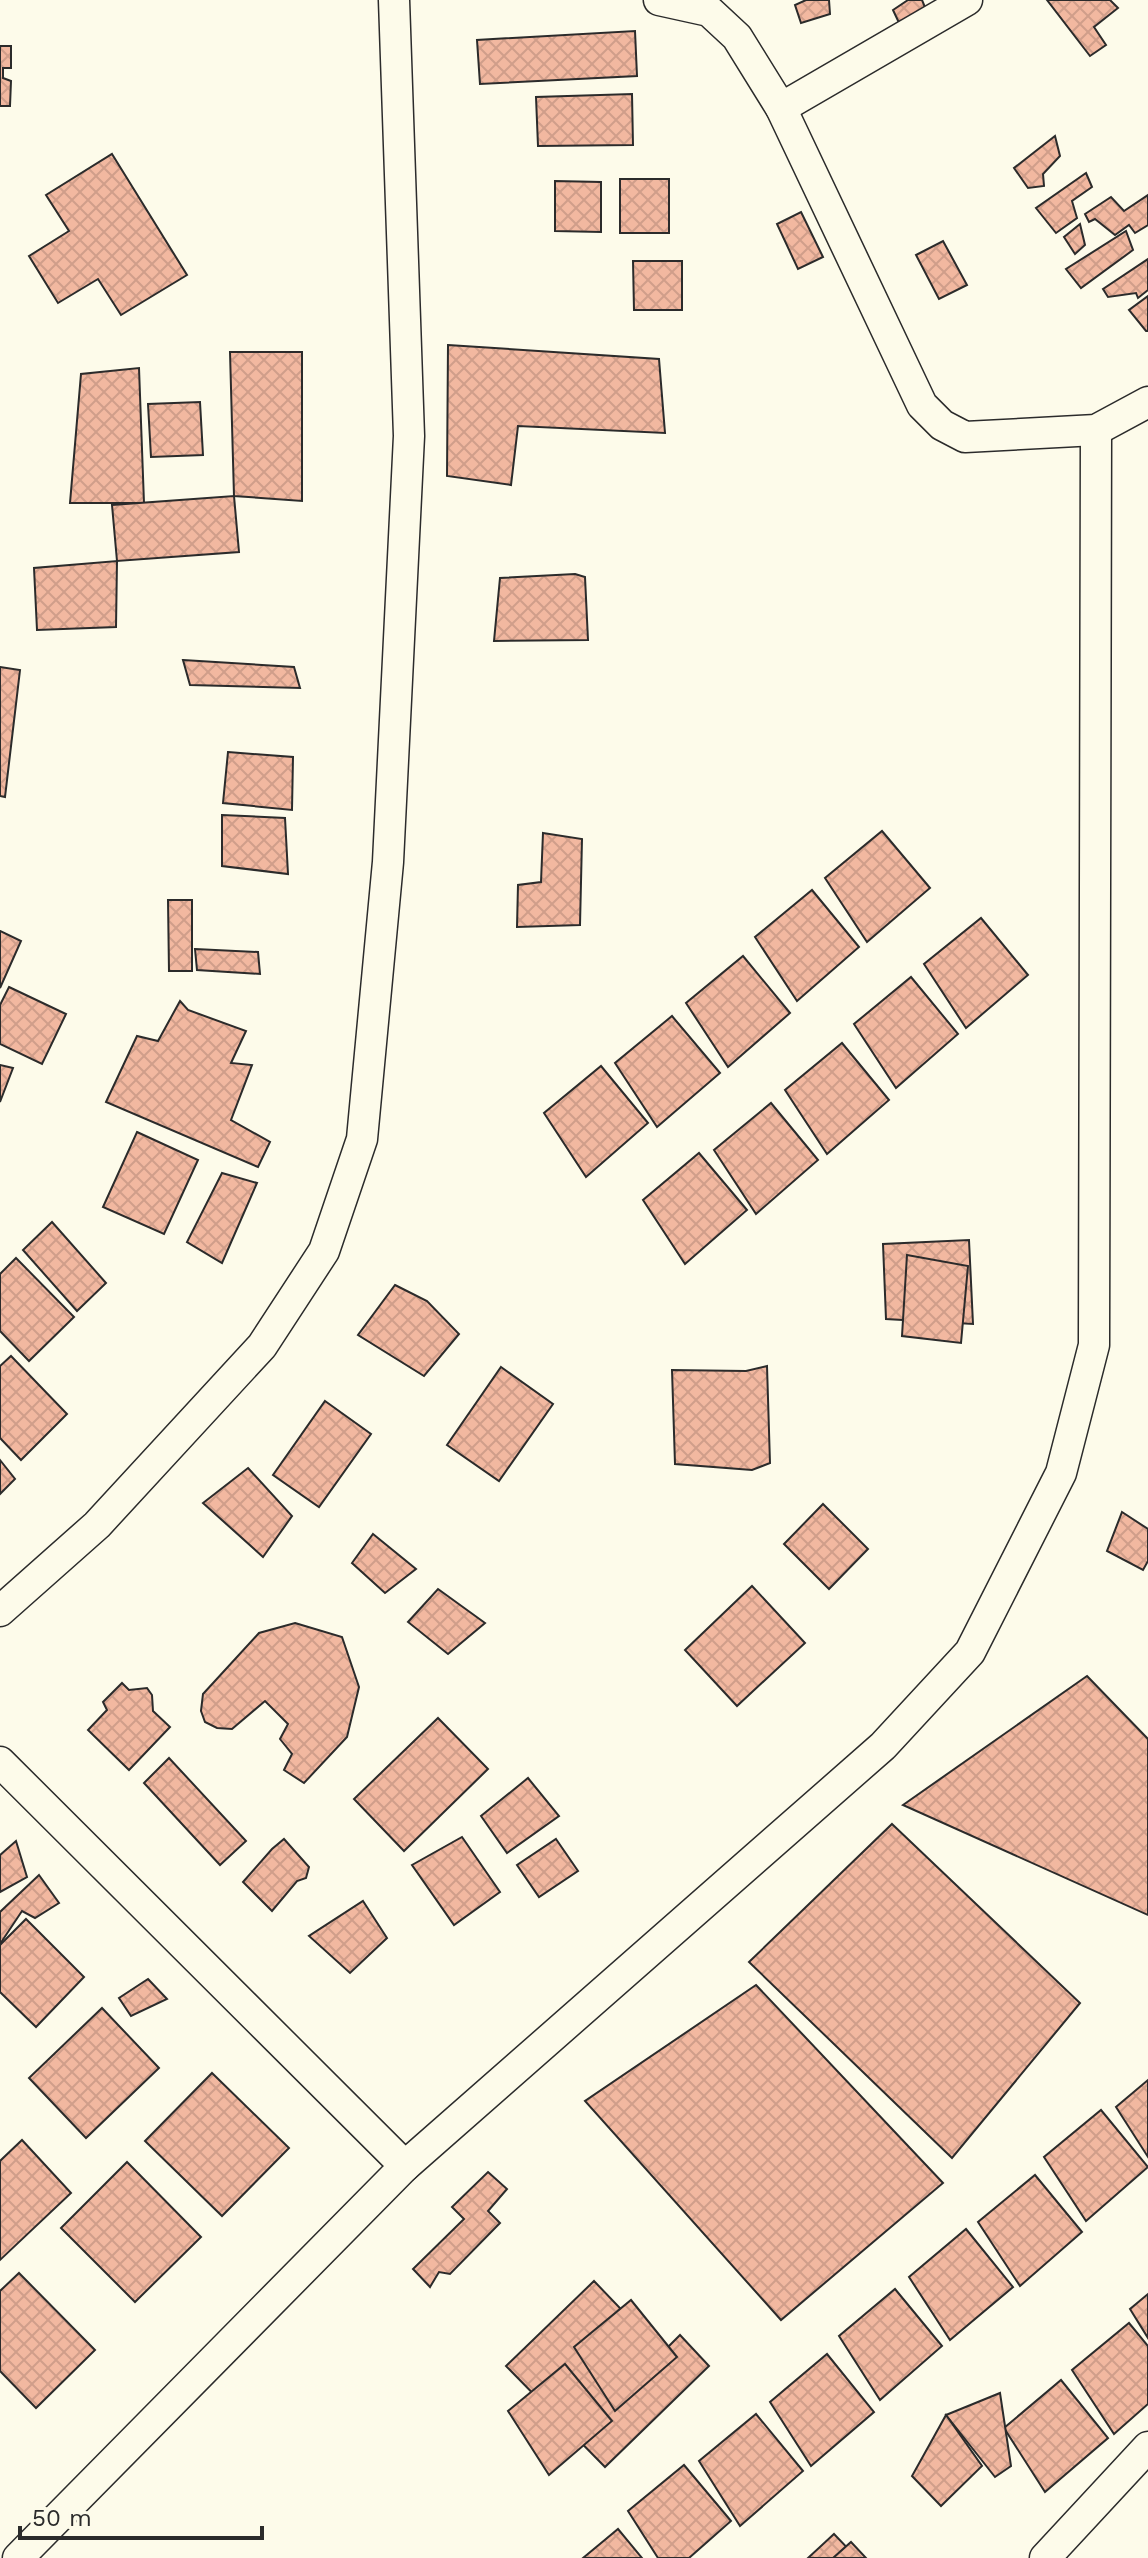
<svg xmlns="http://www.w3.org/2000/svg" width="1148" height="2558" font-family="'Work Sans',sans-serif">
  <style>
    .building { fill: url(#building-cross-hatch); stroke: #2b2b2b; stroke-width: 2 }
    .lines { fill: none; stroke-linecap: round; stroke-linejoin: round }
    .minor-casing { stroke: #2b2b2b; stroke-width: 33 }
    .minor { stroke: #fdfbea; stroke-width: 30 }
  </style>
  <defs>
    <pattern id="building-cross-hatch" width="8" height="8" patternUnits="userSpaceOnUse" patternTransform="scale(2)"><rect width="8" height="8" fill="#f2b8a0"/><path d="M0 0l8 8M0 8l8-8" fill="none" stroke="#d09e8a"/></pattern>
  </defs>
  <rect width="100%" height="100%" fill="#fdfbea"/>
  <!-- building -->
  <g class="building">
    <path d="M806 0H829L830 14 801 23 795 5Z"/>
    <path d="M908 0H922L927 12 901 27 893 10Z"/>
    <path d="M1047 0H1110L1118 8 1094 27 1106 45 1090 56Z"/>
    <path d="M635 31 637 76 480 84 477 40Z"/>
    <path d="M0 46H11V68H3V78L11 81 10 106H0Z"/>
    <path d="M632 94 633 145 538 146 536 97Z"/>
    <path d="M1055 136 1060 156 1043 174 1044 186 1028 188 1014 168Z"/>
    <path d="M112 154 187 275 121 315 98 279 58 303 29 256 69 231 46 195Z"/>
    <path d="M1086 173 1092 187 1072 201 1077 218 1056 233 1036 208Z"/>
    <rect x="620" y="179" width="49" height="54"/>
    <path d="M555 181 601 182V232L555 231Z"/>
    <path d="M1148 195V225L1135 233 1129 225 1115 235 1095 219 1089 222 1085 214 1111 197 1124 211Z"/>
    <path d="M801 212 823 257 798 269 777 224Z"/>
    <path d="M1080 224 1085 245 1075 254 1064 237Z"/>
    <path d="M1126 231 1133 250 1081 288 1066 269Z"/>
    <path d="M943 241 967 285 939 299 916 255Z"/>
    <path d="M1148 259V290L1138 298 1136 293 1108 297 1103 289Z"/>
    <path d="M633 261H682V310H634Z"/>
    <path d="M1148 296V331H1146L1129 310Z"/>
    <path d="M448 345 659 359 665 433 518 426 511 485 447 476Z"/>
    <path d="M230 352H302V501L234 496Z"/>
    <path d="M139 368 144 503H70L81 374Z"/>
    <path d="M200 402 203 455 151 457 148 404Z"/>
    <path d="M234 496 239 552 117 561 112 505Z"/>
    <path d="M117 561 116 627 37 630 34 568Z"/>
    <path d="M575 574 585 577 588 640 494 641 500 578Z"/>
    <path d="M183 660 294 667 300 688 190 685Z"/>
    <path d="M0 667 20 670 5 797 0 796Z"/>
    <path d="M228 752 293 757 292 810 223 803Z"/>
    <path d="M222 815 285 818 288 874 222 866Z"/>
    <path d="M882 831 930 888 867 942 825 878Z"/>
    <path d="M543 833 582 839 580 925 517 927 518 885 541 882Z"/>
    <path d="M812 890 859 947 797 1001 755 937Z"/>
    <path d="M168 900H192V971H169Z"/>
    <path d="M981 918 1028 975 966 1028 924 964Z"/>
    <path d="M0 931 21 941 0 988Z"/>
    <path d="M195 949 258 952 260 974 197 970Z"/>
    <path d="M743 956 790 1013 728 1067 686 1003Z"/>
    <path d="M911 977 958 1034 896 1088 854 1024Z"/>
    <path d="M9 987 66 1014 42 1064 0 1044V1005Z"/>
    <path d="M180 1001 188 1010 246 1031 231 1063 252 1065 231 1120 270 1142 258 1167 106 1102 137 1036 158 1041Z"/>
    <path d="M672 1016 720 1073 657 1127 615 1063Z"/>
    <path d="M842 1043 889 1100 827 1154 785 1090Z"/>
    <path d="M0 1065 13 1068 0 1102Z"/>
    <path d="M601 1066 648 1123 586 1177 544 1113Z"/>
    <path d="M771 1103 818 1160 756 1214 714 1150Z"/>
    <path d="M137 1132 198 1160 164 1234 103 1207Z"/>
    <path d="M699 1153 747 1210 685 1264 643 1200Z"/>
    <path d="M222 1173 257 1183 222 1263 187 1242Z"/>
    <path d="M52 1222 106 1283 77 1311 23 1250Z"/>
    <path d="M969 1240 973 1324 886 1319 883 1244Z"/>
    <path d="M907 1255 968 1266 961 1343 902 1336Z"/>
    <path d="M16 1258 74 1317 29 1361 0 1331V1274Z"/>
    <path d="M395 1285 427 1301 459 1334 424 1376 358 1335Z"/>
    <path d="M11 1356 67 1414 21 1460 0 1438V1366Z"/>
    <path d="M767 1366 770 1463 752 1470 675 1464 672 1370 746 1371Z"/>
    <path d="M501 1367 553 1404 499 1481 447 1445Z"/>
    <path d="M325 1401 371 1434 319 1507 273 1475Z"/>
    <path d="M0 1460 15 1479 0 1494Z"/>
    <path d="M248 1468 292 1516 263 1557 203 1503Z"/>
    <path d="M823 1504 868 1549 829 1589 784 1544Z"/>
    <path d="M1122 1512 1148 1529V1561L1143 1570 1107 1551Z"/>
    <path d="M373 1534 416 1569 385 1593 352 1563Z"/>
    <path d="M752 1586 805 1643 737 1706 685 1650Z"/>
    <path d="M438 1589 485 1623 448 1654 408 1622Z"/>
    <path d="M295 1623 342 1637 359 1687 347 1737 304 1783 284 1770 292 1754 280 1739 288 1724 265 1701 232 1729 217 1728 205 1722 201 1711 203 1694 259 1633Z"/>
    <path d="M1087 1676 1148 1739V1915L903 1805Z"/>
    <path d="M122 1683 129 1690 147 1688 152 1695 153 1711 170 1727 129 1770 88 1730 107 1710 103 1702Z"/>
    <path d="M438 1718 488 1769 404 1851 354 1799Z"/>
    <path d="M169 1758 246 1841 220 1865 144 1783Z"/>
    <path d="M528 1778 559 1816 507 1853 481 1816Z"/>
    <path d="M892 1824 1080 2003 952 2158 749 1962Z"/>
    <path d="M462 1837 500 1892 454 1925 412 1865Z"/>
    <path d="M284 1839 309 1867 306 1878 297 1881 272 1911 243 1882 272 1849Z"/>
    <path d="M556 1839 578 1871 539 1897 517 1865Z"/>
    <path d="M16 1841 27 1877 0 1892V1855Z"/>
    <path d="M39 1875 59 1903 35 1918 22 1911 0 1944V1912Z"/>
    <path d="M363 1901 387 1938 350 1973 309 1936Z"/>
    <path d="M26 1919 84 1977 36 2027 0 1992V1945Z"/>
    <path d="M148 1979 167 1999 131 2016 119 1998Z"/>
    <path d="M756 1985 943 2183 781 2320 585 2101Z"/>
    <path d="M102 2008 159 2068 86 2138 29 2078Z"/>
    <path d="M212 2073 289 2148 222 2216 145 2141Z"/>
    <path d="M1148 2080V2157L1116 2107Z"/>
    <path d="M1101 2110 1148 2167 1086 2221 1044 2157Z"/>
    <path d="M22 2140 71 2193 0 2260V2161Z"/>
    <path d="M127 2162 201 2237 135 2302 61 2228Z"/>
    <path d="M488 2172 507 2189 488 2211 500 2223 450 2274 439 2272 430 2287 413 2269 464 2219 452 2207Z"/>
    <path d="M1035 2175 1082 2232 1020 2286 978 2222Z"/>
    <path d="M966 2229 1013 2287 950 2340 909 2277Z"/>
    <path d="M19 2273 95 2350 36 2408 0 2371V2291Z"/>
    <path d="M594 2281 661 2351 644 2367 646 2369 680 2335 709 2366 605 2467 506 2366Z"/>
    <path d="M895 2289 942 2346 880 2400 839 2336Z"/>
    <path d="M1148 2294V2338L1130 2309Z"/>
    <path d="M631 2300 677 2357 615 2411 574 2347Z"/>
    <path d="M1129 2323 1148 2346V2404L1114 2434 1072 2370Z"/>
    <path d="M827 2354 874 2412 811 2466 770 2402Z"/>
    <path d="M565 2364 612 2421 549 2475 508 2411Z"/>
    <path d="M1061 2380 1108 2438 1045 2492 1004 2428Z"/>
    <path d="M1000 2393 1011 2466 995 2477 946 2415Z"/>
    <path d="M756 2414 803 2471 740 2526 699 2461Z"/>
    <path d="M946 2415 982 2466 941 2506 912 2476Z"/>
    <path d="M684 2465 731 2521 689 2558H658L628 2511Z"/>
    <path d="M618 2529 642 2558H583Z"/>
    <path d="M834 2534 857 2558H808Z"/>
    <path d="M851 2542 866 2558H833Z"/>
  </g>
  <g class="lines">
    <!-- minor casing -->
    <g class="minor-casing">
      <g id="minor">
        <path d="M659 0 709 11 737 37 781 108 922 405 942 425 965 437 1096 430 1148 402"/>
        <path d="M781 108 967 0"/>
        <path d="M0 1611 97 1525 262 1346 324 1251 362 1139 388 862 409 436 394 0"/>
        <path d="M0 1762 405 2166 18 2558"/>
        <path d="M405 2166 883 1746 970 1652 1061 1473 1094 1345 1096 430"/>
        <path d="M1045 2558 1148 2447"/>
      </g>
    </g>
    <!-- minor -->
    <use href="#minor" class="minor"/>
  </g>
  <!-- scale -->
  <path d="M20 2526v12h242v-12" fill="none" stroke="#2b2b2b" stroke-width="4"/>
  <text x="32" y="2526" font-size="24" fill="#2b2b2b" stroke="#fdfbea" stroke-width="6" paint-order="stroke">50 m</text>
</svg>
